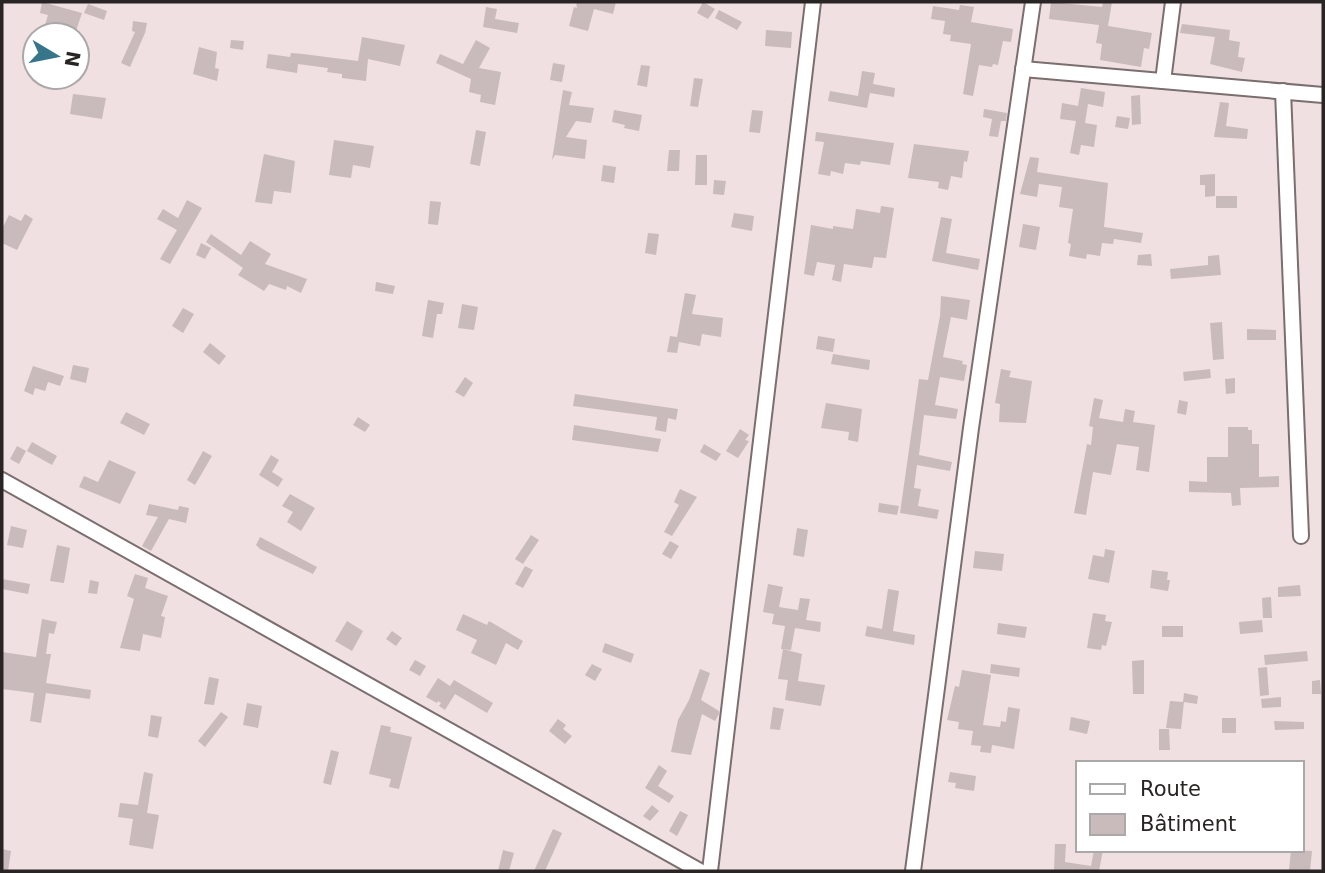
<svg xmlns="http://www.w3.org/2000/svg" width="1325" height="873" font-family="'DejaVu Sans',sans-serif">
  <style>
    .building { fill: #c9babb }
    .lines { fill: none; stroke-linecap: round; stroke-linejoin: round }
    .minor-casing { stroke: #7b6e6f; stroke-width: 18 }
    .minor { stroke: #fff; stroke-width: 14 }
  </style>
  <rect width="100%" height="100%" fill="#f0e0e2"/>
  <!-- building -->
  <g class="building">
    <path d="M42 2 82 13 75 34 55 27 52 35H42L48 15 40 13Z"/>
    <path d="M576 2H616L613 14 594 9 588 31 569 26 574 7 577 8Z"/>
    <path d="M703 2 715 9 708 19 697 13Z"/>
    <path d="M1051 2 1102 7 1103 2H1112L1108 26 1152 33 1149 49 1144 48 1141 67 1100 60 1102 44 1096 43 1099 25 1049 19Z"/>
    <path d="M88 4 107 11 104 20 84 13Z"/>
    <path d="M960 5 974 7 971 22 1013 29 1011 42 1003 41 998 65 993 64 992 67 979 65 973 96 963 94 971 44 950 41 951 35 943 34 945 21 931 19 933 6 959 10Z"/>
    <path d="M486 7 497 9 495 19 519 23 517 33 483 27Z"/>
    <path d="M719 10 742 22 737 30 715 18Z"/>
    <path d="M133 21 147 23 145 33 130 67 121 63 135 32 132 31Z"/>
    <path d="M1182 24 1230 30 1229 40 1240 42 1238 57 1245 58 1242 72 1210 64 1215 37 1180 33Z"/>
    <path d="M766 30 792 32 791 48 765 46Z"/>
    <path d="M362 37 405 45 400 66 368 59 366 81 342 78V74L327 72 328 68 298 64 297 73 266 68 268 54 290 57 291 53 303 54 358 61Z"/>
    <path d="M231 40 244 41 243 50 230 48Z"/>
    <path d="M476 40 490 48 479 68 501 72 495 105 480 102 481 95 469 92 471 79 436 63 440 54 463 64Z"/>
    <path d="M199 47 217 52 215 68 219 69 217 81 193 74Z"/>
    <path d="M553 63 565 65 562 82 550 80Z"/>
    <path d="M641 65 650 66 647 87 637 85Z"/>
    <path d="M862 71 875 73 873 84 895 88 894 97 870 93 867 108 828 101 830 91 858 96Z"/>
    <path d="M694 78 703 79 698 107 690 106Z"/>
    <path d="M1081 88 1105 92 1103 107 1088 104 1085 123 1097 125 1094 147 1081 145 1079 155 1070 153 1076 121 1060 119 1062 103 1078 106Z"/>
    <path d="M563 90 572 92 569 105 594 108 591 123 576 121 566 137 587 140 585 159 555 155 552 160Z"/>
    <path d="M73 94 106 98 102 119 70 114Z"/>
    <path d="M1140 95 1141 124 1132 125 1131 96Z"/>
    <path d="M1220 102 1229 103 1226 126 1248 129 1247 139 1214 137Z"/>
    <path d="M984 109 1007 113 1006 121H1001L998 137 989 136 992 119 983 117Z"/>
    <path d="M614 110 642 115 639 131 624 128 625 125 612 122Z"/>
    <path d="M752 110 763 111 760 133 749 132Z"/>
    <path d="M1117 116 1130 118 1128 129 1115 127Z"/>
    <path d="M476 130 486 132 480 166 470 164Z"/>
    <path d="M816 132 894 143 890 165 861 161 860 165 845 163 843 174 831 171 830 176 818 174 824 142 815 141Z"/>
    <path d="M334 140 374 146 370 168 353 165 351 178 329 175Z"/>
    <path d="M914 144 969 151 967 162 964 161 962 178 951 176 948 190 938 188 939 182 908 178Z"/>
    <path d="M669 150H680L679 171H667Z"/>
    <path d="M264 154 295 161 291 193 274 191 272 204 255 202Z"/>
    <path d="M696 155H707V185H695Z"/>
    <path d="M1030 157 1039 158 1037 172 1108 183 1104 227 1143 233 1141 243 1114 239 1113 244 1102 243 1100 256 1087 254 1086 259 1069 256 1071 244 1068 243 1073 209 1059 207 1062 187 1039 184 1037 197 1020 194Z"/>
    <path d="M603 165 616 167 614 183 601 181Z"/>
    <path d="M1215 174V196L1205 197V185H1200V175Z"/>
    <path d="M714 180 726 181 724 195 713 194Z"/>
    <rect x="1216" y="196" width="21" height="12"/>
    <path d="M187 200 202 208 170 264 160 259 177 230 157 219 163 209 178 218Z"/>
    <path d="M430 201 441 202 438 225 428 224Z"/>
    <path d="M881 206 894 208 886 258 874 257 872 268 844 264 841 282 832 280 835 265 817 262 814 276 804 274 811 225 833 229V226L853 229 856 209 880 213Z"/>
    <path d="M734 213 754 216 752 231 731 227Z"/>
    <path d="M25 214 33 219 17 250 2 243V229L9 215 21 221Z"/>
    <path d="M941 217 952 219 946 253 980 259 978 270 932 261Z"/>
    <path d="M1023 224 1040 227 1036 250 1019 247Z"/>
    <path d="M648 233 659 234 656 255 645 253Z"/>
    <path d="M211 234 241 255 250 241 271 254 265 264 307 279 301 293 287 286 286 290 269 284 264 291 238 275 243 268 206 242Z"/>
    <path d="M201 243 211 248 205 259 196 255Z"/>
    <path d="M1151 254 1152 266 1137 265 1138 255Z"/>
    <path d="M1219 255 1221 275 1171 279 1170 269 1208 265V256Z"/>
    <path d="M376 282 395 286 393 294 375 291Z"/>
    <path d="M685 293 696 295 692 314 723 318 721 337 702 334 700 346 679 342 677 353 667 352 670 336 677 337Z"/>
    <path d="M941 296 970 300 967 320 951 317 943 357 963 361 962 364 967 365 964 381 940 377 935 405 958 409 956 419 924 415 919 455 952 462 950 471 917 465 914 488 921 489 918 506 939 510 937 519 900 513 919 379 928 380 940 316Z"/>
    <path d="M428 300 444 303 442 314H437L433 338 422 336Z"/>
    <path d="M462 304 478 307 474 330 458 328Z"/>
    <path d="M183 308 194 314 183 333 172 326Z"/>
    <path d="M1222 322 1224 359 1213 360 1210 323Z"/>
    <path d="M1247 329 1276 330V340H1247Z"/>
    <path d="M818 336 835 339 833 352 816 349Z"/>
    <path d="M210 343 226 356 219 365 203 352Z"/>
    <path d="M833 354 870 360 869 370 831 364Z"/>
    <path d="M73 365 89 368 86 383 70 379Z"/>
    <path d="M33 366 64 376 60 386 48 382 45 391 35 388 33 395 24 391Z"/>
    <path d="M1001 369 1011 371 1009 377 1032 381 1026 423 999 422 1000 404 995 403Z"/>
    <path d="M1210 369 1211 378 1184 381 1183 372Z"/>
    <path d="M465 377 473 383 464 397 455 392Z"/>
    <path d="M1235 378V393L1226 394 1225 379Z"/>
    <path d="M575 394 678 409 676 420 668 418 666 432 655 430 657 417 573 406Z"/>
    <path d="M1094 398 1103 400 1099 418 1123 422 1125 409 1135 411 1133 422 1155 425 1149 472 1136 470 1139 447 1117 444 1111 475 1093 472 1086 515 1074 513 1087 444 1091 445 1093 427 1089 426Z"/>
    <path d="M1179 400 1188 402 1186 415 1177 413Z"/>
    <path d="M826 403 862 409 858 442 848 440 849 432 821 428Z"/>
    <path d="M126 412 150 424 144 435 120 423Z"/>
    <path d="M358 417 370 425 365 432 353 425Z"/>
    <path d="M574 425 661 439 658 452 572 440Z"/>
    <path d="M1228 427H1248V430H1252V444H1259V477L1279 476V487L1240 488 1241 505 1232 506 1231 493 1189 492V481L1207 482V457H1228Z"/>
    <path d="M740 429 749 435 745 440 749 441 738 458 726 451Z"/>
    <path d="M32 442 57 456 52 465 27 451Z"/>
    <path d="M704 444 721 454 716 461 700 452Z"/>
    <path d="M17 446 26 451 19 464 10 459Z"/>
    <path d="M203 451 212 456 195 485 187 480Z"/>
    <path d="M271 455 279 460 272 472 283 479 278 487 259 475Z"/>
    <path d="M109 460 136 472 120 504 79 487 84 476 98 482Z"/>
    <path d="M680 489 697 497 672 536 664 532 679 505 674 502Z"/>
    <path d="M290 494 315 508 301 531 287 522 293 512 282 506Z"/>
    <path d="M879 503 899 506 897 515 878 512Z"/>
    <path d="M149 504 178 510 179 506 189 508 186 523 169 519 151 551 142 546 158 517 146 515Z"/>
    <path d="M11 526 27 530 23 548 7 545Z"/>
    <path d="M797 528 808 530 804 557 793 555Z"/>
    <path d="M531 535 539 540 523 564 515 559Z"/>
    <path d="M260 537 317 567 313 574 260 549 256 545Z"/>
    <path d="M670 541 679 546 671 559 662 554Z"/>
    <path d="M57 545 70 548 64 583 50 581Z"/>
    <path d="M1105 549 1115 551 1109 583 1088 579 1093 555 1104 557Z"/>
    <path d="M975 551 1004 554 1002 571 973 568Z"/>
    <path d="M525 566 533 570 523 588 515 584Z"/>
    <path d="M1152 570 1168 572 1167 580H1170L1168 591 1150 588Z"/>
    <path d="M135 574 148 578 145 588 168 596 161 616 165 617 161 638 143 634 140 651 120 648 134 599 127 596Z"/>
    <path d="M2 579 30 584 28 594 2 589Z"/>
    <path d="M90 580 99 582 97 594 88 593Z"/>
    <path d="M768 584 783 587 779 607 798 610 800 598 810 599 806 620 821 622 820 632 795 628 791 650 781 649 785 626 772 624 774 614 763 612Z"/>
    <path d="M1300 585 1301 596 1278 597V587Z"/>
    <path d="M888 589 899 591 893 631 915 635 914 645 865 636 867 626 882 629Z"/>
    <path d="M1271 597 1272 618H1263L1262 598Z"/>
    <path d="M1093 613 1106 615 1105 621 1112 622 1106 646 1102 645 1101 650 1087 648Z"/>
    <path d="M463 614 487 625 489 621 523 641 518 650 506 643 496 665 471 653 477 640 456 630Z"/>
    <path d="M42 619 57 622 54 634 49 633 46 654H51L46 683 91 690 90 699 46 693 41 723 30 721 34 693 2 689V652L36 657Z"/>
    <path d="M1262 620 1263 632 1240 634 1239 622Z"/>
    <path d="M347 621 363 631 352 651 335 641Z"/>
    <path d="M998 623 1027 627 1025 638 997 634Z"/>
    <rect x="1162" y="626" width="21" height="11"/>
    <path d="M392 631 402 638 396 646 386 639Z"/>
    <path d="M605 643 634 654 631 663 602 652Z"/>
    <path d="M783 649 802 654 798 681 825 685 821 706 785 700 788 680 778 679Z"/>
    <path d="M1307 651 1308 661 1265 665 1264 655Z"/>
    <path d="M415 660 426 666 420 676 409 670Z"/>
    <path d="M1144 660V694H1133L1132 661Z"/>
    <path d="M592 664 602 669 595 681 585 675Z"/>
    <path d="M991 664 1020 668 1019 677 990 673Z"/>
    <path d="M1267 667 1269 695 1260 696 1258 668Z"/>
    <path d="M700 669 710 673 701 700 719 711V714L715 721 702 714 691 755 671 752 678 720 689 700Z"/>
    <path d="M962 670 991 675 983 725 1000 727 1001 721 1006 722 1008 707 1020 709 1014 749 992 745 991 753 980 752 981 746 971 745 973 731 958 729 959 722 947 720 955 686 959 687Z"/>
    <path d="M209 677 219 679 214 705 204 704Z"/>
    <path d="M438 678 450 686 454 680 493 703 487 713 455 694 445 710 439 706 441 703 438 701 437 703 426 697Z"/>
    <path d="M1320 680 1321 694H1312V681Z"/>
    <path d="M1184 693 1198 696 1197 704 1184 702 1181 729 1166 728 1170 701 1183 702Z"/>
    <path d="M1281 697V707L1262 708 1261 699Z"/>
    <path d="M247 703 262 706 258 728 243 725Z"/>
    <path d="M773 707 784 709 780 730 770 729Z"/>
    <path d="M221 712 228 717 205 747 198 741Z"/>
    <path d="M151 715 162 717 158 738 148 736Z"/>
    <path d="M1071 717 1090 721 1087 734 1069 730Z"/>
    <rect x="1222" y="718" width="14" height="15"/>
    <path d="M558 719 566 725 563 729 572 736 565 744 549 731Z"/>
    <path d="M1274 721 1304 722V729L1275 730Z"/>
    <path d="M381 725 391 727 390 732 412 737 399 789 389 787 391 779 369 774Z"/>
    <path d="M1159 729H1169L1170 750H1159Z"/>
    <path d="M331 750 339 752 331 785 323 783Z"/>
    <path d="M659 765 667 771 658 786 674 796 669 803 645 788Z"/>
    <path d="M144 772 153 774 147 813 159 815 153 849 129 845 133 819 118 817 120 803 138 805Z"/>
    <path d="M950 772 976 776 974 791 955 788 956 783 948 782Z"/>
    <path d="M652 805 659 811 650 821 643 816Z"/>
    <path d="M680 811 688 815 677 836 669 831Z"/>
    <path d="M553 829 562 833 545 871H534Z"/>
    <path d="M1055 844H1066L1065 862 1091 866 1094 850H1103L1099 871H1054Z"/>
    <path d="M2 849 11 851 8 871H2Z"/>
    <path d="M503 850 514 853 509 871H498Z"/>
    <path d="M1291 850 1312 851 1310 871 1289 870Z"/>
  </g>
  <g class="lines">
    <!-- minor casing -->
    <g class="minor-casing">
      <g id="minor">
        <path d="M1023 69 1323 95"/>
        <path d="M1163 81 1173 2"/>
        <path d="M1283 91 1301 536"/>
        <path d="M2 480 700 871"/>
        <path d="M710 871 813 2"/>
        <path d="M913 871 971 428 1033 2"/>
      </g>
    </g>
    <!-- minor -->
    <use href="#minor" class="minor"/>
  </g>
  <!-- border -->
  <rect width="1325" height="873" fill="none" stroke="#2a2525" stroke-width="7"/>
  <!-- legend -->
  <rect x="1076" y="761" width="228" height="91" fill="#ffffff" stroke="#aaa8a8" stroke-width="2"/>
  <rect x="1090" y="784" width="35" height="10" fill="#ffffff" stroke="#aaa8a8" stroke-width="2"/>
  <text x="1140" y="796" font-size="21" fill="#2a2525">Route</text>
  <rect x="1090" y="814" width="35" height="21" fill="#c9babb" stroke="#aaa8a8" stroke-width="2"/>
  <text x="1140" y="831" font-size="21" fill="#2a2525">Bâtiment</text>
  <!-- north arrow -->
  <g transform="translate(56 56) rotate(100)"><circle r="33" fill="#ffffff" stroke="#aaa8a8" stroke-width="2"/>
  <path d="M0-5L12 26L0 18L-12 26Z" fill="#37758b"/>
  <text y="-10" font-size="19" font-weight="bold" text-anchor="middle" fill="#2a2525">N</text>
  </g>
</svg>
